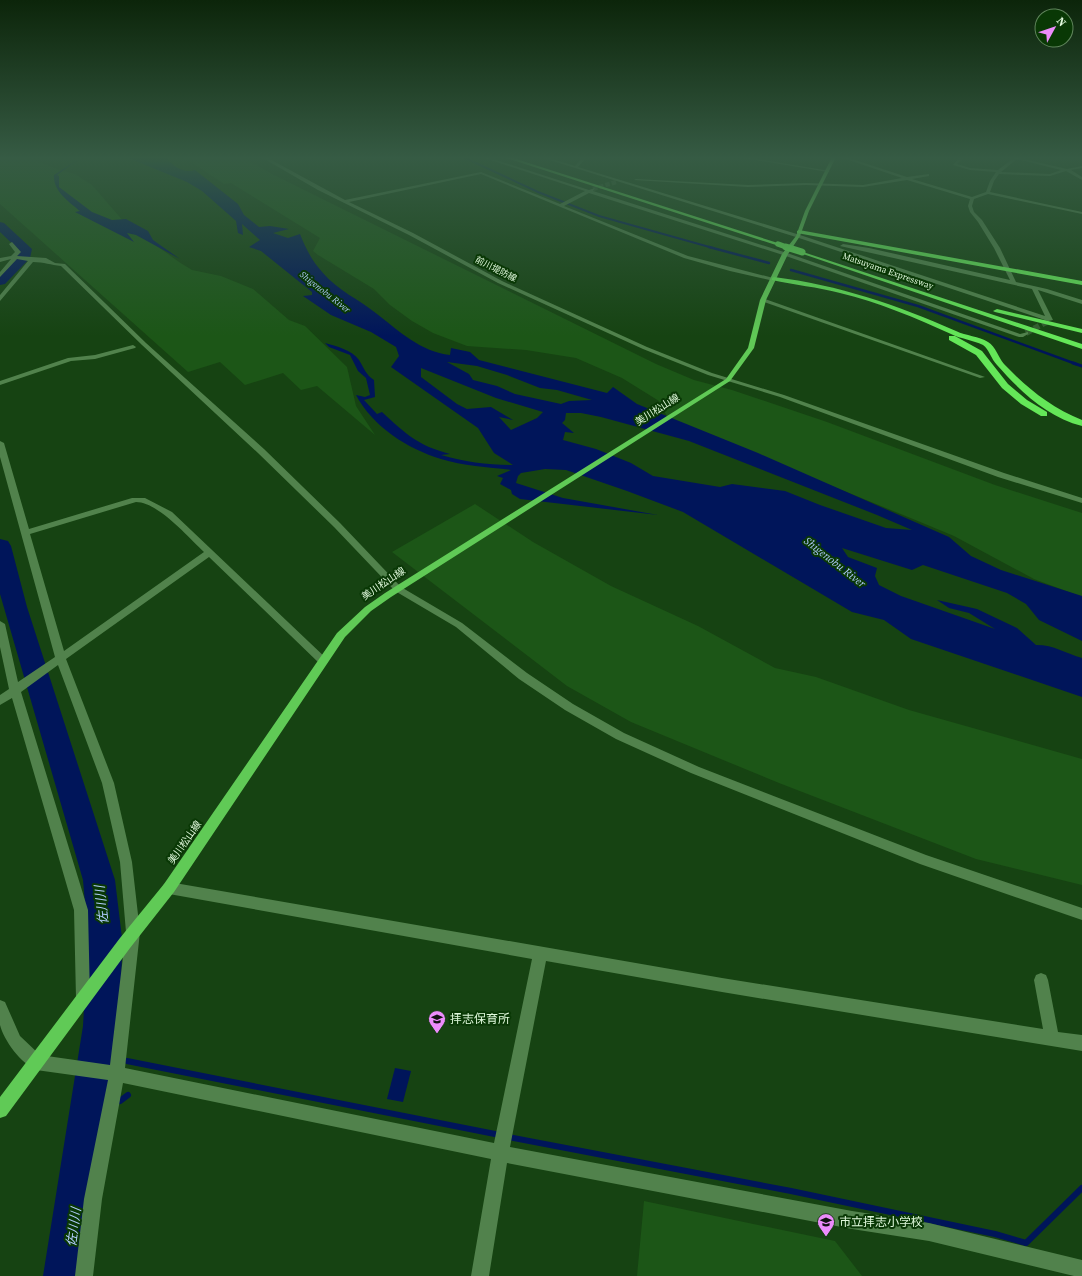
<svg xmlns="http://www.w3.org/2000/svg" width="1082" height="1276" font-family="'Source Serif 4','Noto Sans JP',serif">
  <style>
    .green { fill: #1c5617 }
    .water { fill: #00155a; fill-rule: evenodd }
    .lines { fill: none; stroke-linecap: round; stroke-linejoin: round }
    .stream-far3 { stroke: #00155a; stroke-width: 2 }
    .stream-far2 { stroke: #00155a; stroke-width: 2.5 }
    .stream-far1 { stroke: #00155a; stroke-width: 3 }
    .stream { stroke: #00155a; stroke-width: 6 }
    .river { fill: #00155a; fill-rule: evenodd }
    .minor-tunnel-far1 { stroke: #345e30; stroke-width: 4.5; stroke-dasharray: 4.5 2; stroke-linecap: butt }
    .minor-tunnel { stroke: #345e30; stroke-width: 6; stroke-dasharray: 6 3; stroke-linecap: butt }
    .minor { fill: #51824c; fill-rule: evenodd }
    .major { fill: #60ca56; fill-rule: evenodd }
    .highway { fill: #64e758; fill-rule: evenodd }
    .highway-bridge-far1 { stroke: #64e758; stroke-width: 5.5 }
    .highway-bridge { stroke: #64e758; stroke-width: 7 }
    .labels { text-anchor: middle; stroke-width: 4; stroke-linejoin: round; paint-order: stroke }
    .far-street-label { font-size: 9px; fill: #e0f9dc; stroke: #093805 }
    .far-water-label { font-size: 9px; font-style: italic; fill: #b2cdfe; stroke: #093805 }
    .street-label { font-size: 10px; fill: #e0f9dc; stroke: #093805 }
    .water-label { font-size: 11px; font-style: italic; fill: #b2cdfe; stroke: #093805 }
    .near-poi-label { font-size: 12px; fill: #e0f9dc; stroke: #093805; text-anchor: start }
    .near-water-label { font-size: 13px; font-style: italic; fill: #b2cdfe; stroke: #093805 }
  </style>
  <rect width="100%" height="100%" fill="#164312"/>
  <!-- green -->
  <g class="green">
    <path d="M0 157H26L60 170 75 174 92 185 125 223 179 262 192 270 221 276 253 289 289 320 305 326 347 367 356 406 375 435 317 386 301 390 283 373 245 385 220 362 188 372 0 204Z"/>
    <path d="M178 157H242L274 175 656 364 694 380 732 390 827 422 995 485 1082 513V597L1034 579 954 536 913 519 812 478 673 428 659 401 622 378 576 358 526 350 467 346 433 333 412 321 390 305 374 289 318 255 313 251 320 238 231 183 224 184 191 162Z"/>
    <path d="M475 504 533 542 611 586 698 626 775 668 816 677 909 710 1082 759V885L976 859 779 783 631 722 567 686 392 552Z"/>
    <path d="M644 1201 835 1241 862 1276H637Z"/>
  </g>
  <!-- water -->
  <g class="water">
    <path d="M82 157 57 175 59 176V187L92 212 112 220 126 219 148 231 153 240 180 259 136 235 127 233 134 242 75 212 80 211C68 201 53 191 54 175Z"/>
    <path d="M126 157H168V160C176 168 183 173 195 170L238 204 244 215 259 227 270 226 289 229 273 233 288 238 300 234C306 249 312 261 323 273 337 290 360 300 377 314 399 331 421 352 450 355L451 348 470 352 479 360 607 393 613 387 637 404 758 453 949 537 971 556 1001 570 1082 596V641L1039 620 1026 604 1007 593 923 565 912 570 842 548 848 557 877 568 875 576 879 585 901 596 995 629 969 613 949 608 937 600 977 609 1017 628 1036 645C1055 645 1064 653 1082 658V697L911 639 884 620 852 612 683 512 627 491 566 470 545 469 521 473 518 476 516 483 563 498 658 515 520 499 512 494 511 490 500 484 503 478 497 476 511 470C489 467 463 466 441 459 408 449 373 427 356 395L365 397 370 395 366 378 358 371 350 355 329 347 325 343C336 346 352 350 359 360 364 368 366 375 374 380L375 397 364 400 377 414 382 412C407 435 417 445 450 454L441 455C464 462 489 465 513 465L494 453 478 428 391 367 399 356 396 347 371 332 331 315 303 296 312 295V292L261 251 249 247 260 240 242 224 243 235 238 233 236 221 202 191 187 182ZM447 362 477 366 507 375 540 388 557 390 592 400 569 401 561 404 515 394 497 386 473 380 469 374ZM421 368 496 398 543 412 537 418 511 430 499 417 513 420 491 407 467 409 457 404 421 377ZM566 413H581L601 417 689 441 877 515 912 530 886 528 820 505 785 491 732 484 720 487 653 476 631 463 596 449 563 440 565 432 574 433 562 423 565 420Z"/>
    <path d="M395 1068 411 1071 403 1102 387 1099Z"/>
  </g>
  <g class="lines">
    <!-- stream-far3 -->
    <path class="stream-far3" d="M463 157 538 192 599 216 713 248"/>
    <!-- stream-far2 -->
    <g class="stream-far2">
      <path d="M709 247 769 263"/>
      <path d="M791 270 918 306 1076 364"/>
    </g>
    <!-- stream-far1 -->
    <path class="stream-far1" d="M1073 363 1082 366"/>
    <!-- stream -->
    <g class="stream">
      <path d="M98 1053 107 1055"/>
      <path d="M127 1061 500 1135"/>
      <path d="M120 1101 128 1095"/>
      <path d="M508 1137 791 1191 995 1234 1026 1243 1082 1188"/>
      <path d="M84 1139H98"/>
    </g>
    <!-- river -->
    <g class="river">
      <path d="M0 222 4 223 32 249 30 258 5 284 0 285V273L19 254V250L0 232Z"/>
      <path d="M0 539 8 541 11 546 27 607 115 880 122 938 121 1026 89 1276H43L83 1026 88 938 83 880 0 594Z"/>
    </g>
    <!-- minor-tunnel-far1 -->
    <path class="minor-tunnel-far1" d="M593 189 616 182"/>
    <!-- minor-tunnel -->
    <path class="minor-tunnel" d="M1026 333 1048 321"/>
    <!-- minor -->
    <g class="minor">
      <path d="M261 157H266L345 200 481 172 560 204 585 191 481 157H487L589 190 595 188 593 191 787 253 1020 334 1028 332V334L1023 337H1019L783 255 589 193 564 206 688 256 777 279 774 281 730 271 684 258 481 174 349 202 413 233 502 281 647 347 712 373 784 395 1004 473 1082 498V503L998 477 780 397 708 375 643 349 498 283 409 235 318 190Z"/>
      <path d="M540 157H546L575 166 583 157H587L578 167 800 235 1045 316 1032 289 840 246 843 244 869 248 1010 280 994 248 978 222 970 212 968 206 970 199 907 180 863 187 806 185 748 187 634 180 636 179 748 185 806 183 863 185 902 178 840 157H846L907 177 929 174V176L912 179 972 197 986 192 990 181 996 172 970 170 953 165 960 157H964L957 164 970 168 998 170 1015 157 1067 169 1082 166V168L1071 170 1082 177V180L1066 171 1050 176 999 174 994 181 990 192 1082 212V214L988 194 974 199 972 206 974 212 982 220 1000 248 1016 282 1047 289 1082 300V304L1038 290 1053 320 1048 321 796 237ZM1017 159 1061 170 1050 174 1001 172Z"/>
      <path d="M737 157H746L830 171 828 172Z"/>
      <path d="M12 242 21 252 17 256 46 258 55 263 65 264 146 343 264 449 340 523 401 587 462 623 527 673 573 704 624 733 699 767 926 855 1082 908V920L920 864 691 773 616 739 565 710 519 679 456 627 395 591 334 527 258 453 142 345 61 266C51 265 44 262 33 262L0 301V295L28 261 17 259 0 277V272L11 259 0 262V258L11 256 15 252 9 244Z"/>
      <path d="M761 299H765L985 377 980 378 761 301Z"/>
      <path d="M133 345 136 347 135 348 95 359 71 361 0 385V381L68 358 95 355Z"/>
      <path d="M0 441 4 443 29 529 132 498H145L172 512 328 660 327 663H319L209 557 66 659 114 783 132 862 140 932 125 1068 494 1143 532 959 169 894 164 892 162 888 164 884 169 882 722 978 1043 1029 1034 980 1036 975 1041 973 1046 975 1048 980 1058 1032 1082 1035V1051L722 992 546 961 510 1147 852 1211 929 1223 1082 1260V1276H1074L929 1241 852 1229 507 1163 489 1276H471L491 1159 123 1083 102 1199 93 1276H75L84 1199 108 1080 36 1070C21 1063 4 1041 0 1025 0 1017 0 1007 0 1000L5 1002 20 1036 40 1055 110 1065 126 932 120 862 102 783 58 665 21 692 88 910 90 998 88 1003 83 1005 78 1003 76 998 74 910 12 698 0 705V695L9 689 0 647V621L5 624 18 682 55 657 0 457ZM136 502C158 502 188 537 204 552L64 651 30 534Z"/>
    </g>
    <!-- major -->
    <path class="major" d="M832 157H836L809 211 800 236 788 254 766 300 754 348 730 381 391 597 371 611 345 637 174 892 130 948 6 1116 0 1118V1097L120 938 164 884 337 633 365 607 385 593 726 379 748 348 760 300 782 254 796 236 805 211Z"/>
    <!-- highway -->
    <g class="highway">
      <path d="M503 157H510L781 244 776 245Z"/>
      <path d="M799 230 1082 281V285L797 233V231Z"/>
      <path d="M800 251 1082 344V349L800 253Z"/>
      <path d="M774 277C839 285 897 305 956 331 966 336 979 336 988 342 996 347 998 357 1004 364 1027 388 1050 407 1082 420V426C1047 417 1020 391 997 365 991 359 989 349 983 345 973 340 961 339 951 334 915 318 879 302 840 293 818 287 794 285 772 280V278Z"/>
      <path d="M997 309 1082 329V333L995 312 993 311Z"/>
      <path d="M949 336H955L982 351 1008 384 1027 400 1047 412V416H1041L1021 404 1002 388 976 355 949 340Z"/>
    </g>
    <!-- highway-bridge-far1 -->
    <path class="highway-bridge-far1" d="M778 244 789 248"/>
    <!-- highway-bridge -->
    <path class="highway-bridge" d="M786 247 802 252"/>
  </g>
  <!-- sky -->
  <linearGradient id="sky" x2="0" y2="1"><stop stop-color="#0c250a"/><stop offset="0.47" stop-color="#365b44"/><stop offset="1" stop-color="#365b44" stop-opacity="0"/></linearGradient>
  <rect width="1082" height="336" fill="url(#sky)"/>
  <!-- icons -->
  <defs>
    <g id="school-pin" transform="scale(0.9)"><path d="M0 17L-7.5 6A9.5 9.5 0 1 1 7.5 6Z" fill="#ec8cfb" stroke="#093805"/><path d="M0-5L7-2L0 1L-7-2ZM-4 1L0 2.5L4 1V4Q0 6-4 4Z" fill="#111"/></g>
  </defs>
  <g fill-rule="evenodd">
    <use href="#school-pin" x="437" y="1019"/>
    <use href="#school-pin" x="826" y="1222"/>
  </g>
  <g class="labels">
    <!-- far-street labels -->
    <g class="far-street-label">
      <text transform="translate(496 269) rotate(27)" y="3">前川堤防線</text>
      <text transform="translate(888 271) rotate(19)" y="3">Matsuyama Expressway</text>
    </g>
    <!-- far-water labels -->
    <g class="far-water-label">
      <text transform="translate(325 292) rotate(38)" y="3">Shigenobu River</text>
    </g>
    <!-- street labels -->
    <g class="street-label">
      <text transform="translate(657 409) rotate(-32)" y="4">美川松山線</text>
      <text transform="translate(383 583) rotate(-34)" y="4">美川松山線</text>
      <text transform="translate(184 842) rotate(-55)" y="4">美川松山線</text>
    </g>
    <!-- water labels -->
    <g class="water-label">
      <text transform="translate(835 562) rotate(38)" y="4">Shigenobu River</text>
    </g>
    <!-- near-poi labels -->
    <g class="near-poi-label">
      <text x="450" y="1023">拝志保育所</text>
      <text x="839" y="1226">市立拝志小学校</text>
    </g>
    <!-- near-water labels -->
    <g class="near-water-label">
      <text transform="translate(101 905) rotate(-96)" y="5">佐川川</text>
      <text transform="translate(73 1227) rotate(-82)" y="5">佐川川</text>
    </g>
  </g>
  <!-- north arrow -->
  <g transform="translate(1054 28) rotate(50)"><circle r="19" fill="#093805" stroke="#5f855b"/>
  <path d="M0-3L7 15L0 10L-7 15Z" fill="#ec8cfb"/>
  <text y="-6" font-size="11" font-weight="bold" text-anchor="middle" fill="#e0f9dc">N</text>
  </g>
</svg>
